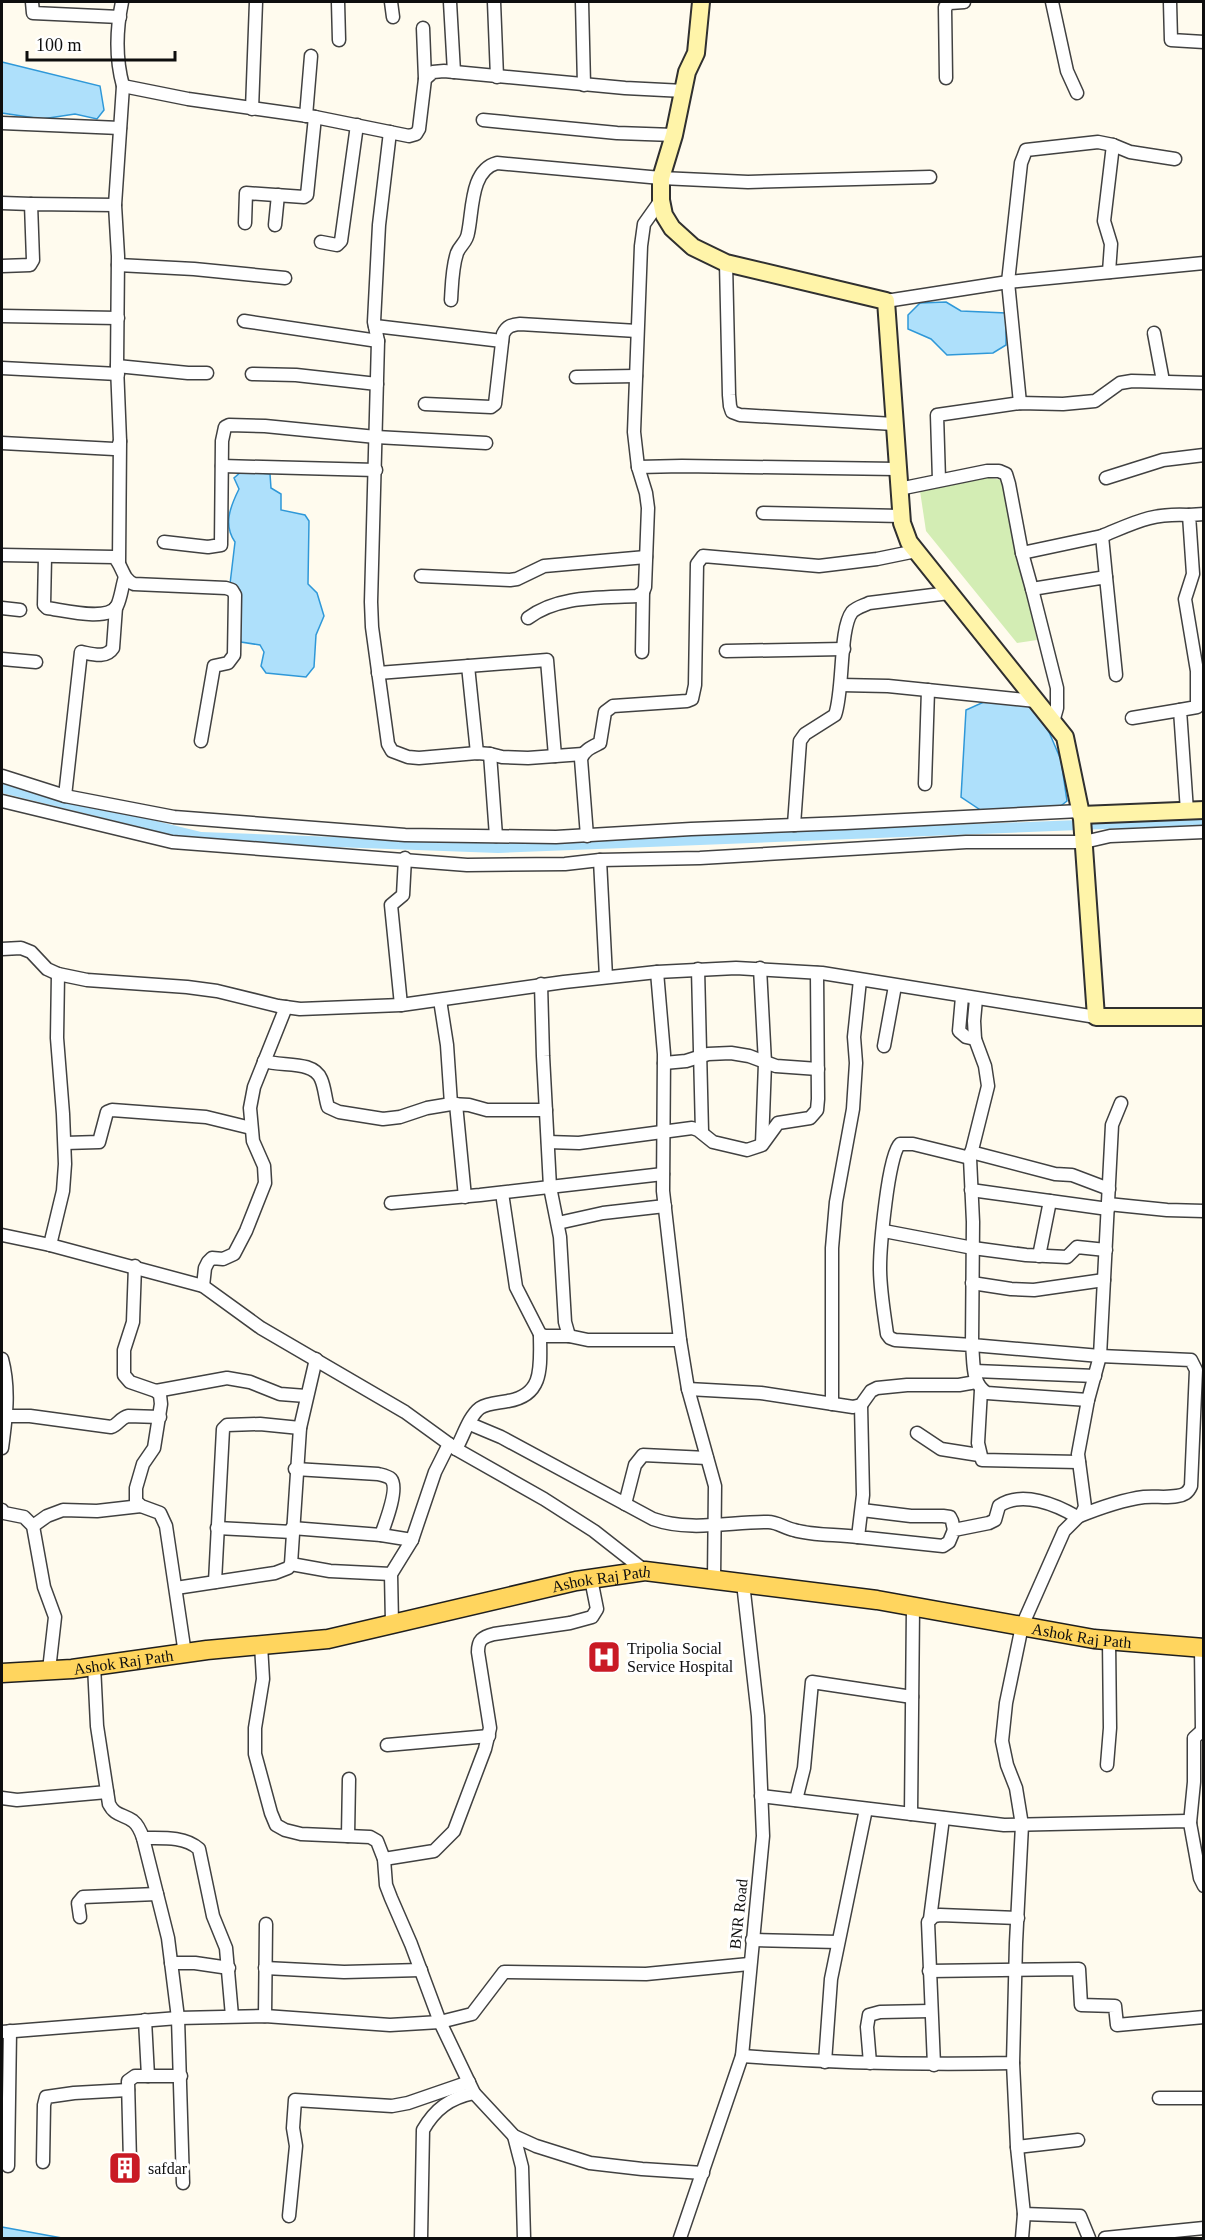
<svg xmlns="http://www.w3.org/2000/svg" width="1205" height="2240" font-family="Georgia,serif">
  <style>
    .green { fill: #d3edb4 }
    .water { fill: #aee0fb; stroke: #2f98d8; stroke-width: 1.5 }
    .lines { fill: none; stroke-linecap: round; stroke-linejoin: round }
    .canal { stroke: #aee0fb; stroke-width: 10 }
    .street-casing { stroke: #414141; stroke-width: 15 }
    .secondary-casing { stroke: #303030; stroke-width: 20 }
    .primary-casing { stroke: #1f1f1f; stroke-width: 21 }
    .street { stroke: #fff; stroke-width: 12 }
    .secondary { stroke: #fff4a9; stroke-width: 16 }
    .primary { stroke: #ffd55e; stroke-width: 18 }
    .labels { text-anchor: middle; stroke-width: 6; stroke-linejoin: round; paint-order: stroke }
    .street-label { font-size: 16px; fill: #0e0e0e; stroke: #fff }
    .poi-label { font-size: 16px; fill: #0e0e0e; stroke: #fff; text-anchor: start }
  </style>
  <rect width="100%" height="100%" fill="#fffbee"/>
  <!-- green -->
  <path class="green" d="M983 477 1002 480 1037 640 1017 643 926 531 920 491Z"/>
  <!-- water -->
  <g class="water">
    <path d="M2 62 100 86 104 110 97 119 75 114 42 119 2 113Z"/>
    <path d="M946 302 961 311 1006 313V345L993 353 947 355 931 339 908 329V315L920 303Z"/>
    <path d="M242 471 270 474 271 488 281 494V510L305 515 309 521 308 584 317 593 324 616 316 635 314 667 306 677 266 673 261 666 264 652 260 645 241 642 235 616 240 590 230 584 235 542C223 525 230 507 239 489L234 478Z"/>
    <path d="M986 701 1030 705 1049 732 1061 760 1067 801 1058 808 982 811 961 797 966 710Z"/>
    <path d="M2 2227 62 2238H2Z"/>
  </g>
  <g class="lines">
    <!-- canal -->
    <path class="canal" d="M2 788 201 837 498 848 1204 820"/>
    <!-- street casing -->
    <g class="street-casing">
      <g id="street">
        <path d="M32 2 33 13 120 17"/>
        <path d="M338 2 339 40"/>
        <path d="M391 2 393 17"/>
        <path d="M450 2 454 72"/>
        <path d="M494 2 497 77"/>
        <path d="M582 2 584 85"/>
        <path d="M1052 2 1067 71 1077 93"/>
        <path d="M1170 2 1171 40 1204 42"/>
        <path d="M423 28 425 79"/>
        <path d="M946 78 945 7 950 3 964 2"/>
        <path d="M123 86 188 99 315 117 409 136 416 134 419 129 425 79 433 72 444 71 625 88 684 91"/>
        <path d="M252 109 256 2"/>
        <path d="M306 116 311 56"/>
        <path d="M483 120 617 133 674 135"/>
        <path d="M2 123 120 128"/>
        <path d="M390 132 379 225 374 322 378 341 371 602 372 627 388 744 392 751 408 757 419 758 477 753 490 754 502 757 528 758 583 754"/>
        <path d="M2 203 31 204"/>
        <path d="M245 223 246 193 304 197 307 195 315 117"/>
        <path d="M275 225 278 195"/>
        <path d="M321 242 337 245 341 241 357 125"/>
        <path d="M726 263 729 395 730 406 732 412 740 415 894 424"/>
        <path d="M118 265 194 269 285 278"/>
        <path d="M2 266 30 265 33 260 31 204 115 205"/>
        <path d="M1109 272 1111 244 1104 221 1113 145"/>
        <path d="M451 300C452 284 452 268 457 253 460 245 467 242 468 233 473 211 470 170 497 163L661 178 748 182 930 177"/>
        <path d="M886 301 1008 282 1204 263"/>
        <path d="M2 316 118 318"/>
        <path d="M244 321 378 341"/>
        <path d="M375 326 502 341"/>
        <path d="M1154 333 1163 381"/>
        <path d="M117 366 188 373H207"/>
        <path d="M2 368 118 374"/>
        <path d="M252 374 296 375 377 384"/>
        <path d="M576 377 636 376"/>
        <path d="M1020 403 1008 282 1021 163 1026 150 1098 142 1113 145 1130 152 1175 159"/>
        <path d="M425 404 491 407 495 404 503 334C507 326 511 325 520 324L637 331"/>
        <path d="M2 443 114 449 118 447 120 441 117 366 118 256 115 205 123 86C115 57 116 31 122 2"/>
        <path d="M222 466 376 470"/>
        <path d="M638 467 682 466 897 469"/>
        <path d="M1106 478 1163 460 1204 455"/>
        <path d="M939 480 937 415 1020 403 1063 404 1095 401 1120 383 1132 381 1204 383"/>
        <path d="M899 489 987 471H999L1006 474 1009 484 1022 553 1032 589"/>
        <path d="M763 513 901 516"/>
        <path d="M1102 536C1136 522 1151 513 1189 515"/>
        <path d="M164 542 208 547 221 545 222 441 225 427 229 425 265 426 376 437 486 443"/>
        <path d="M1022 553 1102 536 1106 577"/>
        <path d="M2 555 114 557C123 566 122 579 134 584L226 588 232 590 235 595 234 655 228 663 214 666 201 741"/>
        <path d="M45 557 44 605 47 608C63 610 108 622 117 606 121 598 122 586 125 577"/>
        <path d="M119 562 120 441"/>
        <path d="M421 576 510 580 517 579 544 566 646 557"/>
        <path d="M2 608 20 610"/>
        <path d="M528 618C558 595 601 598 637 596L643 592 645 587 648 508 646 493 638 467 634 432 641 246 644 224 661 200"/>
        <path d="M726 651 844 649"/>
        <path d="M642 652 643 592"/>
        <path d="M2 659 36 662"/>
        <path d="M468 666 477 753"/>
        <path d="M378 673 547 660 555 756"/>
        <path d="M841 685 888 686 1036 701"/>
        <path d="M1132 718 1180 710"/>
        <path d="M1053 722 1057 708V688L1032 589 1106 577 1116 675"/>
        <path d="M490 754 496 836"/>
        <path d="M2 776 65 796 174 817 405 835 556 837 691 829 845 823 1080 811"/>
        <path d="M925 784 928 690"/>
        <path d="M65 796 81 652C92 654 106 659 113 648L116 607"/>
        <path d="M2 801 172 842 467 865 565 864 600 860 700 858 966 842H1084L1110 836 1204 832"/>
        <path d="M1187 811 1180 710 1197 707V671L1185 599 1193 574 1189 515 1204 514"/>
        <path d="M794 825 800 741 805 734 835 715C844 690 839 629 852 612 857 607 863 606 869 603L949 593"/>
        <path d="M587 836 581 759C584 750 592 747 600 743L605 712 613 706 687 701 692 699 695 685 697 564 703 556 819 566 877 559 916 551"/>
        <path d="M600 860 606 977"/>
        <path d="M2 949 21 948 31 952 47 969 58 974 87 980 187 987 217 991 278 1006 300 1009 401 1005 564 982 657 972 736 968 822 973 1096 1017"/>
        <path d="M760 968 765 1063 762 1144"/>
        <path d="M698 969 702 1132"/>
        <path d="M657 972 664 1054 663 1191 680 1340 688 1389 715 1486 714 1580"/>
        <path d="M541 984 543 1056 550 1187 560 1237 565 1322 569 1336"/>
        <path d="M962 997 959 1031 966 1037 975 1039"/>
        <path d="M440 1000 447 1045 451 1104"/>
        <path d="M401 1005 391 905 403 895 405 858"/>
        <path d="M884 1046 895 986"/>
        <path d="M264 1061C282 1067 313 1060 321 1079 325 1088 325 1098 328 1107L339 1112 383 1119 400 1117 427 1108 451 1104 469 1105 487 1110H546"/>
        <path d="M664 1063 686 1061 708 1054 731 1053 749 1056 776 1066 818 1069"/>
        <path d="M456 1104 465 1197"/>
        <path d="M548 1142 579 1143 692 1128 698 1130 713 1142 747 1150 762 1145 778 1123 810 1118 817 1110 818 1099 817 973"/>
        <path d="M65 1143 99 1142 107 1112 112 1110 206 1117 251 1128"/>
        <path d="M971 1152 1055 1174 1072 1175 1109 1189"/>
        <path d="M970 1158 913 1144H900C888 1154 880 1249 880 1268 880 1290 884 1312 887 1334L890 1338 895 1340 972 1345C974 1361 971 1384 987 1393L1088 1400"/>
        <path d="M971 1190 1108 1209"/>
        <path d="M502 1193 516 1287 540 1334 545 1336H569L588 1340H680"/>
        <path d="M391 1203 480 1195 663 1174"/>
        <path d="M1108 1204 1167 1210 1204 1211"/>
        <path d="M558 1223 603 1213 665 1206"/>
        <path d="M884 1231 973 1248 1026 1255 1067 1257 1077 1247 1106 1250"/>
        <path d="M2 1235 50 1245 203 1286 261 1328 405 1412 456 1449 544 1499 594 1531 645 1571"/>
        <path d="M50 1245 63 1191 65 1164 63 1114 57 1038 58 974"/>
        <path d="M1039 1256 1050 1201"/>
        <path d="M135 1266 133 1322 124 1350V1375L130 1382 156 1391 160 1395 161 1404 154 1448 143 1464 136 1488V1501L141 1506 160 1513 166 1526 185 1654"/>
        <path d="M972 1283 1011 1289 1034 1290 1104 1280"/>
        <path d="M203 1286 205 1268 208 1262 212 1258 223 1259 234 1254 246 1231 265 1183 264 1166 253 1141 250 1108 254 1087 286 1007"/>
        <path d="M2 1359C10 1389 6 1418 2 1448"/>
        <path d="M975 1371 1095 1376"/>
        <path d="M688 1389 761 1393 853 1407 861 1405 871 1391 877 1388 907 1385H959L976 1382"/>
        <path d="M981 1390 978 1443 982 1460 1079 1462"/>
        <path d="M156 1391 227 1378 250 1382 280 1394 306 1396"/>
        <path d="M832 1404V1248L836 1202 853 1109 856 1063 854 1037 860 980"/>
        <path d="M861 1405 863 1495 858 1537 943 1546 949 1542 954 1530 989 1523 995 1520 999 1506C1022 1490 1057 1505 1077 1517 1099 1508 1121 1500 1144 1497 1155 1496 1166 1498 1177 1496 1184 1495 1188 1493 1191 1486L1196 1370 1191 1360 1100 1356 972 1345 973 1222 970 1158 988 1086 985 1066 975 1039 974 1021 976 999"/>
        <path d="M2 1416H30L111 1427C118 1425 120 1418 128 1416L160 1417"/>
        <path d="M470 1424 501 1437 653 1519C690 1532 729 1522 768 1522 778 1522 784 1528 794 1530 814 1536 837 1534 858 1537"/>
        <path d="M917 1433 941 1449 979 1455"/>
        <path d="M456 1449C463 1437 469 1416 480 1408 488 1403 499 1403 508 1401 545 1395 540 1365 540 1334"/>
        <path d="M295 1469 378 1474C382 1475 388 1476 391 1479 399 1488 385 1524 381 1535"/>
        <path d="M625 1504 635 1465 643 1455 707 1458"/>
        <path d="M2 1510 4 1513 24 1517 33 1526 44 1587 55 1617 49 1670"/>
        <path d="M862 1510 911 1516H943L950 1517 952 1521 954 1530"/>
        <path d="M33 1526 47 1516 63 1510 97 1511 141 1506"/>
        <path d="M217 1528 292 1532"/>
        <path d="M292 1528 381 1535 412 1540"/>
        <path d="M291 1564 330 1571 391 1574"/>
        <path d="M215 1582 223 1429 227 1425 260 1424 300 1428"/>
        <path d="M176 1588 275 1573 288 1568 291 1564 300 1428 316 1359"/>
        <path d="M392 1623 391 1574 412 1540 435 1472 449 1444"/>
        <path d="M261 1645 263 1679 255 1728V1754L271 1813 276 1825 285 1830 301 1834 370 1837 377 1841 384 1859 386 1885 391 1898 411 1944 440 2022 474 2093 514 2136 536 2146 590 2163 642 2169 703 2173"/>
        <path d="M1201 1648 1202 1730"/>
        <path d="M94 1665 97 1726 109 1804C115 1816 123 1814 133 1821 138 1825 141 1832 143 1838L168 1938 178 2018 183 2183"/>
        <path d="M387 1745 489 1736"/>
        <path d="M1107 1765 1110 1728 1109 1640"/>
        <path d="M761 1796 1004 1825 1187 1821 1190 1823 1200 1878 1204 1886"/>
        <path d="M2 1798 17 1800 107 1792"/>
        <path d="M796 1800 804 1768 812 1682 912 1697"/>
        <path d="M911 1814 913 1607"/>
        <path d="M1190 1823 1194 1782V1738L1204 1729"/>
        <path d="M348 1836 349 1779"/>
        <path d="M143 1838C162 1838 185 1836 199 1849L213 1916 226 1948 232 2016"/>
        <path d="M384 1859 434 1851 454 1831 485 1749 490 1728 478 1652C478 1640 482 1637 494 1634L570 1623 592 1617 597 1609 591 1579"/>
        <path d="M80 1917 78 1903 83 1897 157 1894"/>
        <path d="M930 1919 943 1818"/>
        <path d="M752 1940 838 1942"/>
        <path d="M171 1963H195L229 1968"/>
        <path d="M265 1968 344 1972 421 1970"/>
        <path d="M929 1971 1079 1969 1081 2005 1115 2006 1117 2025 1204 2017"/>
        <path d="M265 2016 266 1924"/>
        <path d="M145 2020 148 2076"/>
        <path d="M2 2032 178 2018 265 2016 390 2025 440 2022 472 2014 504 1972 646 1974 749 1964"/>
        <path d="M742 2056C833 2063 922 2065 1013 2063L1016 1943 1022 1825 1016 1788 1007 1765 1002 1741 1006 1703 1022 1626 1064 1531 1082 1513 1085 1507 1078 1454 1088 1400 1100 1356 1112 1125 1121 1103"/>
        <path d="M825 2062 831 1979 866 1809"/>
        <path d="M870 2063 867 2027 869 2015 880 2012 930 2011"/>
        <path d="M1013 2063 1017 2147 1024 2214 1080 2216 1089 2238"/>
        <path d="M934 2065 928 1922 934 1916 940 1915 1018 1918"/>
        <path d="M1159 2098H1204"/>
        <path d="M514 2136 522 2167 524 2238"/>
        <path d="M1017 2147 1078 2140"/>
        <path d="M43 2162 44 2105 46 2097 74 2093 128 2090"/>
        <path d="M130 2162 128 2081 135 2076H181"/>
        <path d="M8 2166 10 2031"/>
        <path d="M289 2216 296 2146 293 2128 295 2100 392 2106 408 2103 469 2082"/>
        <path d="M421 2238 423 2130C435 2109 450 2098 474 2093"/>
        <path d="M680 2238 742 2056 763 1836 758 1716 743 1583"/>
        <path d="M1022 2238 1024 2214"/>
        <path d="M1105 2238 1204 2228"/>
      </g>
    </g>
    <!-- secondary casing -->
    <g class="secondary-casing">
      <g id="secondary">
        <path d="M701 2 696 53 687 72 674 135 661 178V200L664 215 672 228 693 247 726 263 886 301 902 523 909 542 1065 737 1082 819 1096 1017H1204"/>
        <path d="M1081 815 1204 810"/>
      </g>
    </g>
    <!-- primary casing -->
    <g class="primary-casing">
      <g id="primary">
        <path id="s1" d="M2 1673 72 1669 207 1650 328 1639 576 1581 645 1571 877 1600 1094 1639 1204 1648"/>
      </g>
    </g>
    <!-- street -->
    <use href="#street" class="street"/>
    <!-- secondary -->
    <use href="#secondary" class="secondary"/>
    <!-- primary -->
    <use href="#primary" class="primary"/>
  </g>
  <!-- icons -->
  <defs>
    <g id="hospital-square" transform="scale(1.725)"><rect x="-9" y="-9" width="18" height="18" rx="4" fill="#c91a25" stroke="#fff"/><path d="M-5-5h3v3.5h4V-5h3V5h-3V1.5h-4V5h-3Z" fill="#fff"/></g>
    <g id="building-square" transform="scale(1.725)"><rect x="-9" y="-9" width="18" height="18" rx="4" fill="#c91a25" stroke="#fff"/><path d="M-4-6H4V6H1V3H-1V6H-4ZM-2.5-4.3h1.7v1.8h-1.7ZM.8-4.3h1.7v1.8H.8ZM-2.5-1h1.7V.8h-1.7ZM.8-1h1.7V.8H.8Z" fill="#fff"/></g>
  </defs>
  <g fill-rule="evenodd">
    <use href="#hospital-square" x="604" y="1657"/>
    <use href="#building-square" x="125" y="2168"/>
  </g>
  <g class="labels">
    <!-- street labels -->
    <g class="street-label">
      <text dy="6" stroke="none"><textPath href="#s1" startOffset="608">Ashok Raj Path</textPath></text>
      <text dy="6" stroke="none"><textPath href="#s1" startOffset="1094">Ashok Raj Path</textPath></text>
      <text dy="6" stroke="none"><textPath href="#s1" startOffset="122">Ashok Raj Path</textPath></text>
      <text transform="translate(738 1914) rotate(-84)" y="6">BNR Road</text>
    </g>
    <!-- poi labels -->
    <g class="poi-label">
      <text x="627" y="1654">Tripolia Social<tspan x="627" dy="18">Service Hospital</tspan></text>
      <text x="148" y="2174">safdar</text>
    </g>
  </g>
  <!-- border -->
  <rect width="1205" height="2240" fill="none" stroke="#0e0e0e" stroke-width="6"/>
  <!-- scale -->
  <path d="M27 51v9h148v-9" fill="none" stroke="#0e0e0e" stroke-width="3"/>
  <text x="36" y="51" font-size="18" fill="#0e0e0e" stroke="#ffffff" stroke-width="4.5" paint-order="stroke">100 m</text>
</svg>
